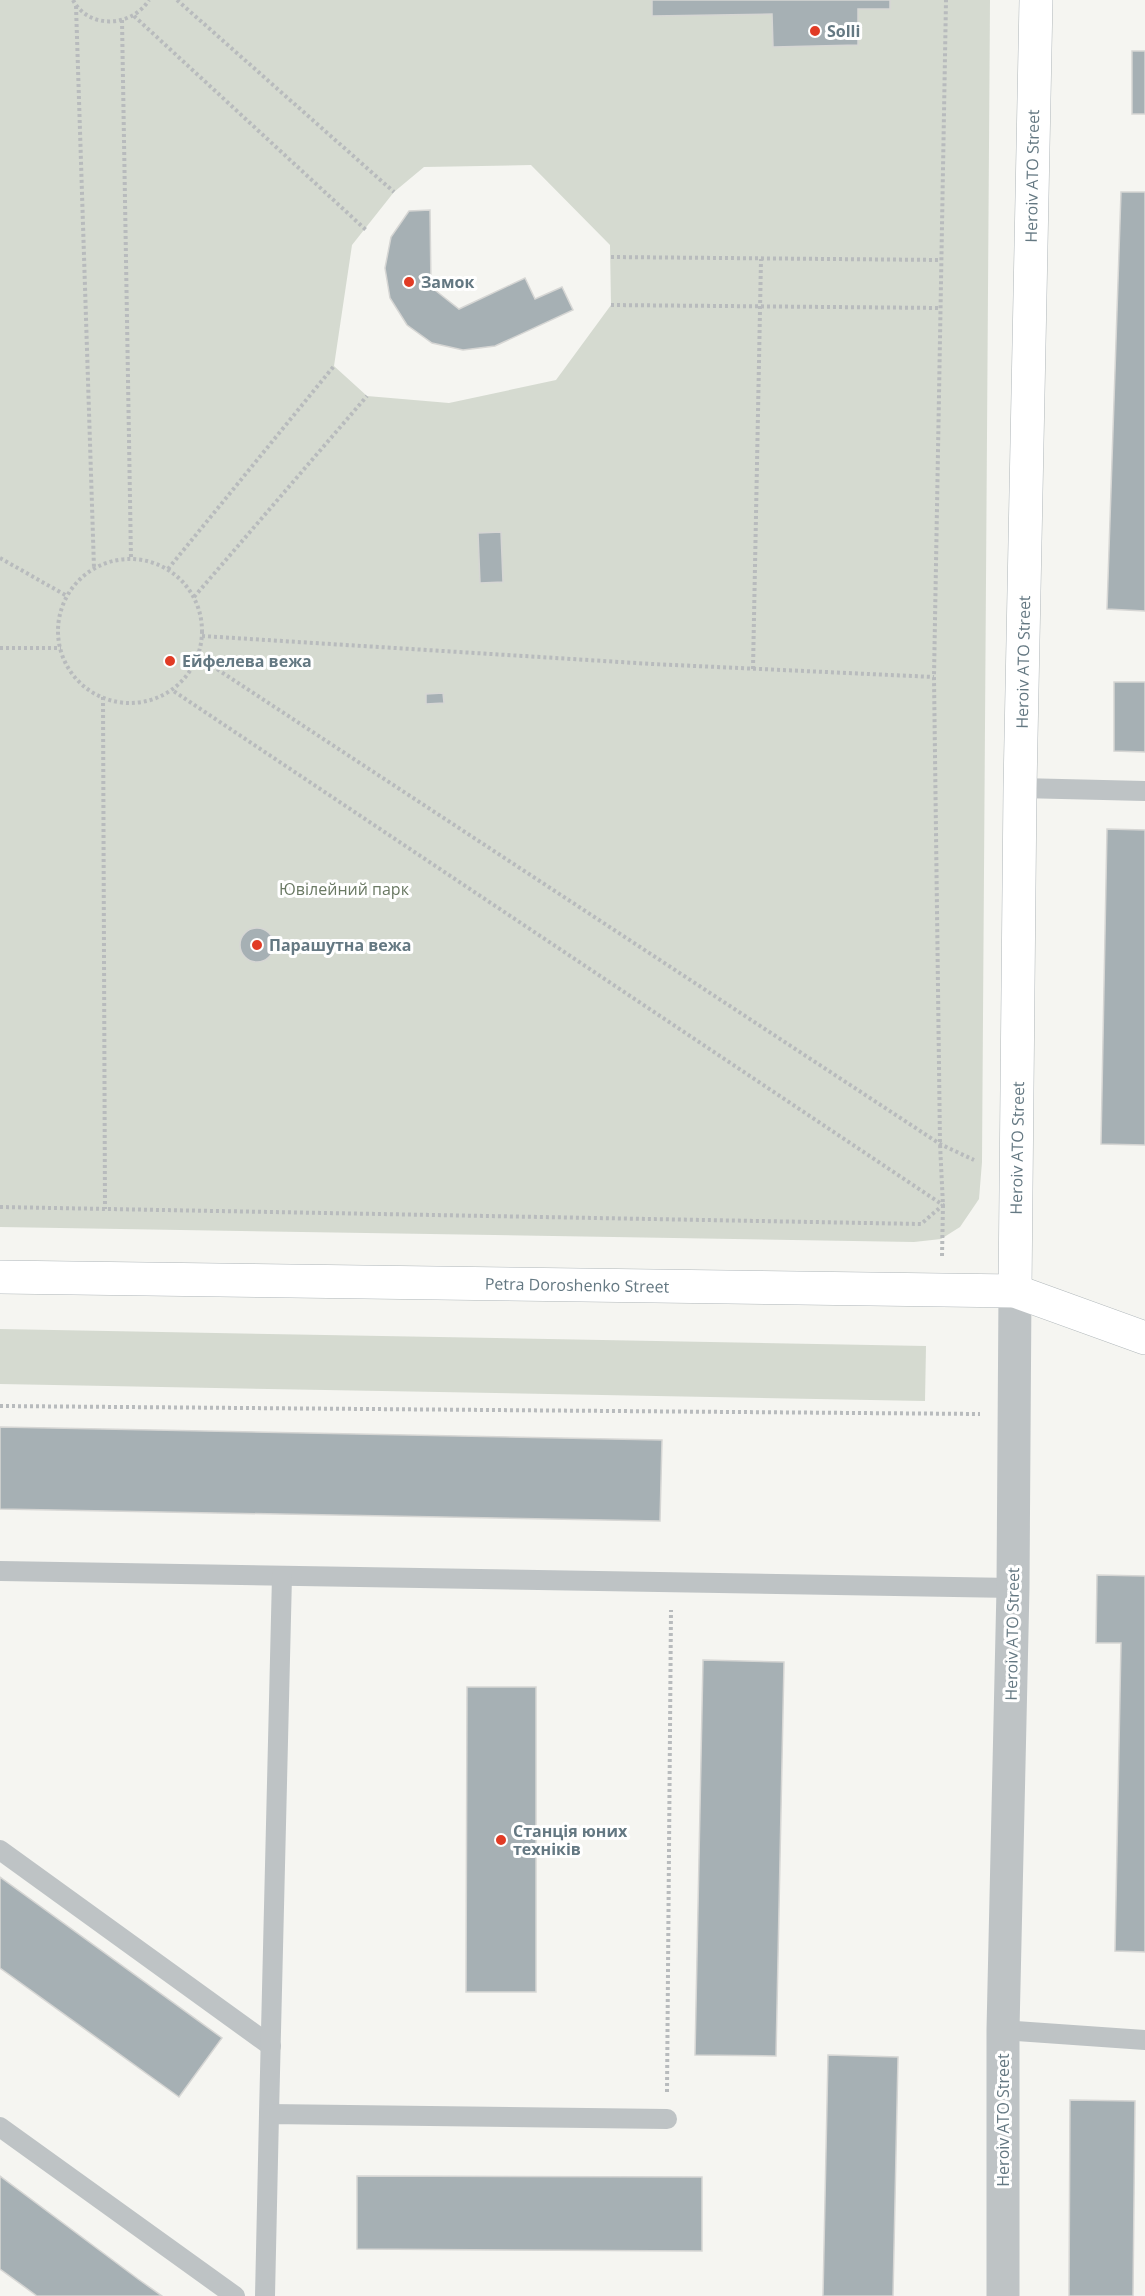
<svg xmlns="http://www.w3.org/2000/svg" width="1145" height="2296" font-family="'Open Sans',sans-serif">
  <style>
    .green { fill: #d5dad0; fill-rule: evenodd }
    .building { fill: #a6b0b4; stroke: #d6d6d4; stroke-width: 1.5 }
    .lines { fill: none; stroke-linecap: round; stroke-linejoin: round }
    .secondary-casing { stroke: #b0b7ba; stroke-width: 34 }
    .path { stroke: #b8bbbd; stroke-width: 4; stroke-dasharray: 3 3; stroke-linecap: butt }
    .lane { stroke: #bec3c5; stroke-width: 20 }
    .street { stroke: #bec3c5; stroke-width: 33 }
    .secondary { stroke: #fff; stroke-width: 33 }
    .poi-dot { fill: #e13b25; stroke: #fff; stroke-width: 2 }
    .labels { text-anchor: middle; stroke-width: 6; stroke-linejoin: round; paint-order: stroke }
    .poi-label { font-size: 16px; font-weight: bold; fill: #647882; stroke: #fff; text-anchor: start }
    .street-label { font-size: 16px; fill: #647882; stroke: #fff }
    .park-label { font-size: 16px; fill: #6a7963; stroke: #fff }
  </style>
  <rect width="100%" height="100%" fill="#f5f5f1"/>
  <!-- green -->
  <g class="green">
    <path d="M0 0H990L982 1162 979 1199 960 1227 941 1239 914 1242 0 1227ZM531 165 610 245 611 305 556 380 449 403 367 396 334 366 352 245 394 192 424 167Z"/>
    <path d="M0 1329 926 1346 925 1401 0 1384Z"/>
  </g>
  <!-- building -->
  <g class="building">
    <path d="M652 0H890V9H858V45L773 47 772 14 652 16Z"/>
    <rect x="1132" y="51" width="13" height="63"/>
    <path d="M1121 192H1145V611L1107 609Z"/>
    <path d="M430 210 431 287 459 309 525 278 535 299 562 287 573 310 495 346 463 350 432 343 407 325 390 298 385 268 391 237 409 211Z"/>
    <path d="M501 532 503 582 480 583 478 533Z"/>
    <path d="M1114 682H1145V752L1114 751Z"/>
    <path d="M443 693 444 703 426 704V694Z"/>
    <path d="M1107 829 1145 830V1145L1101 1144Z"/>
    <circle cx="257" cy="945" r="17"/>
    <path d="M0 1427 662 1440 660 1521 0 1509Z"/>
    <path d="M1097 1575 1145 1576V1952L1115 1951 1121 1643H1096Z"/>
    <path d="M703 1660 784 1662 776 2056 695 2055Z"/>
    <path d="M467 1687H536V1992H466Z"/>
    <path d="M0 1877 222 2038 179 2097 0 1968Z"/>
    <path d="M828 2055 898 2057 893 2296H823Z"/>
    <path d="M1070 2100 1135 2101 1133 2296H1069Z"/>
    <path d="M0 2176 138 2279 162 2296H37L0 2269Z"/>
    <path d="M357 2176 702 2177V2251L357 2249Z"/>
  </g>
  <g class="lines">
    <!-- secondary casing -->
    <g class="secondary-casing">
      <g id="secondary">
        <path d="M0 1277 1015 1291 1145 1338"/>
        <path d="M1015 1291 1020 788 1036 0"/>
      </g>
    </g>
    <!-- path -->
    <g class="path">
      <path d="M73 0C89 30 132 27 149 0"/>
      <path d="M177 0 394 192"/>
      <path d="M76 6 94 568"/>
      <path d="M134 16 366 230"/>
      <path d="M122 20 131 559"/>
      <path d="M611 257 941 260"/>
      <path d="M611 305 941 308"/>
      <path d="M0 558 67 596"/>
      <circle cx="130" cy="631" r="72"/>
      <path d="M168 569 334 366"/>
      <path d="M194 597 367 396"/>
      <path d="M202 636 652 664 934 677"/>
      <path d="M0 648H61"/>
      <path d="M197 656 940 1144 974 1160"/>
      <path d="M753 669 761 259"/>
      <path d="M103 697 105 1209"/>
      <path d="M0 1207 921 1224 943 1205 172 690"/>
      <path d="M942 1256 943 1205 940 1144 934 677 946 0"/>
      <path d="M0 1406 980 1414"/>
      <path d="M667 2092 671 1610"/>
    </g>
    <!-- lane -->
    <g class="lane">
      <path d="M1020 788 1145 791"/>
      <path d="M0 1571 1013 1588"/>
      <path d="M0 1850 271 2046"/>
      <path d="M1003 2030 1145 2040"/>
      <path d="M269 2114 282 1576"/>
      <path d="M0 2127 235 2296"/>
      <path d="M265 2296 269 2114 667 2119"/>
    </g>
    <!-- street -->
    <path class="street" d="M1003 2296V2030L1013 1588 1015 1291"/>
    <!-- secondary -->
    <use href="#secondary" class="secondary"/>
  </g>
  <!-- markers -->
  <g class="poi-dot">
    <circle cx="815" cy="31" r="6"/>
    <circle cx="409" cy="282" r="6"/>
    <circle cx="170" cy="661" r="6"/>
    <circle cx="257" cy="945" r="6"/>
    <circle cx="501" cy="1840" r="6"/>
  </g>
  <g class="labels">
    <!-- poi labels -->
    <g class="poi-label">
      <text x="827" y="37">Solli</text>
      <text x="421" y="288">Замок</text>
      <text x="182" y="667">Ейфелева вежа</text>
      <text x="269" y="951">Парашутна вежа</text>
      <text x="513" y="1837">Станція юних<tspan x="513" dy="18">техніків</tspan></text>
    </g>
    <!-- street labels -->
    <g class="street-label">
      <text transform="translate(1032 176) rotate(-89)" y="6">Heroiv ATO Street</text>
      <text transform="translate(1023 662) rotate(-89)" y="6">Heroiv ATO Street</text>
      <text transform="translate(1017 1148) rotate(-89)" y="6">Heroiv ATO Street</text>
      <text transform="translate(577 1285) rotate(1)" y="6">Petra Doroshenko Street</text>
      <text transform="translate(1012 1634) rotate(-89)" y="6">Heroiv ATO Street</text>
      <text transform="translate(1003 2120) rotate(-90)" y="6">Heroiv ATO Street</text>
    </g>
    <!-- park labels -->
    <g class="park-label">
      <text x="344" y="895">Ювілейний парк</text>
    </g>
  </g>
</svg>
